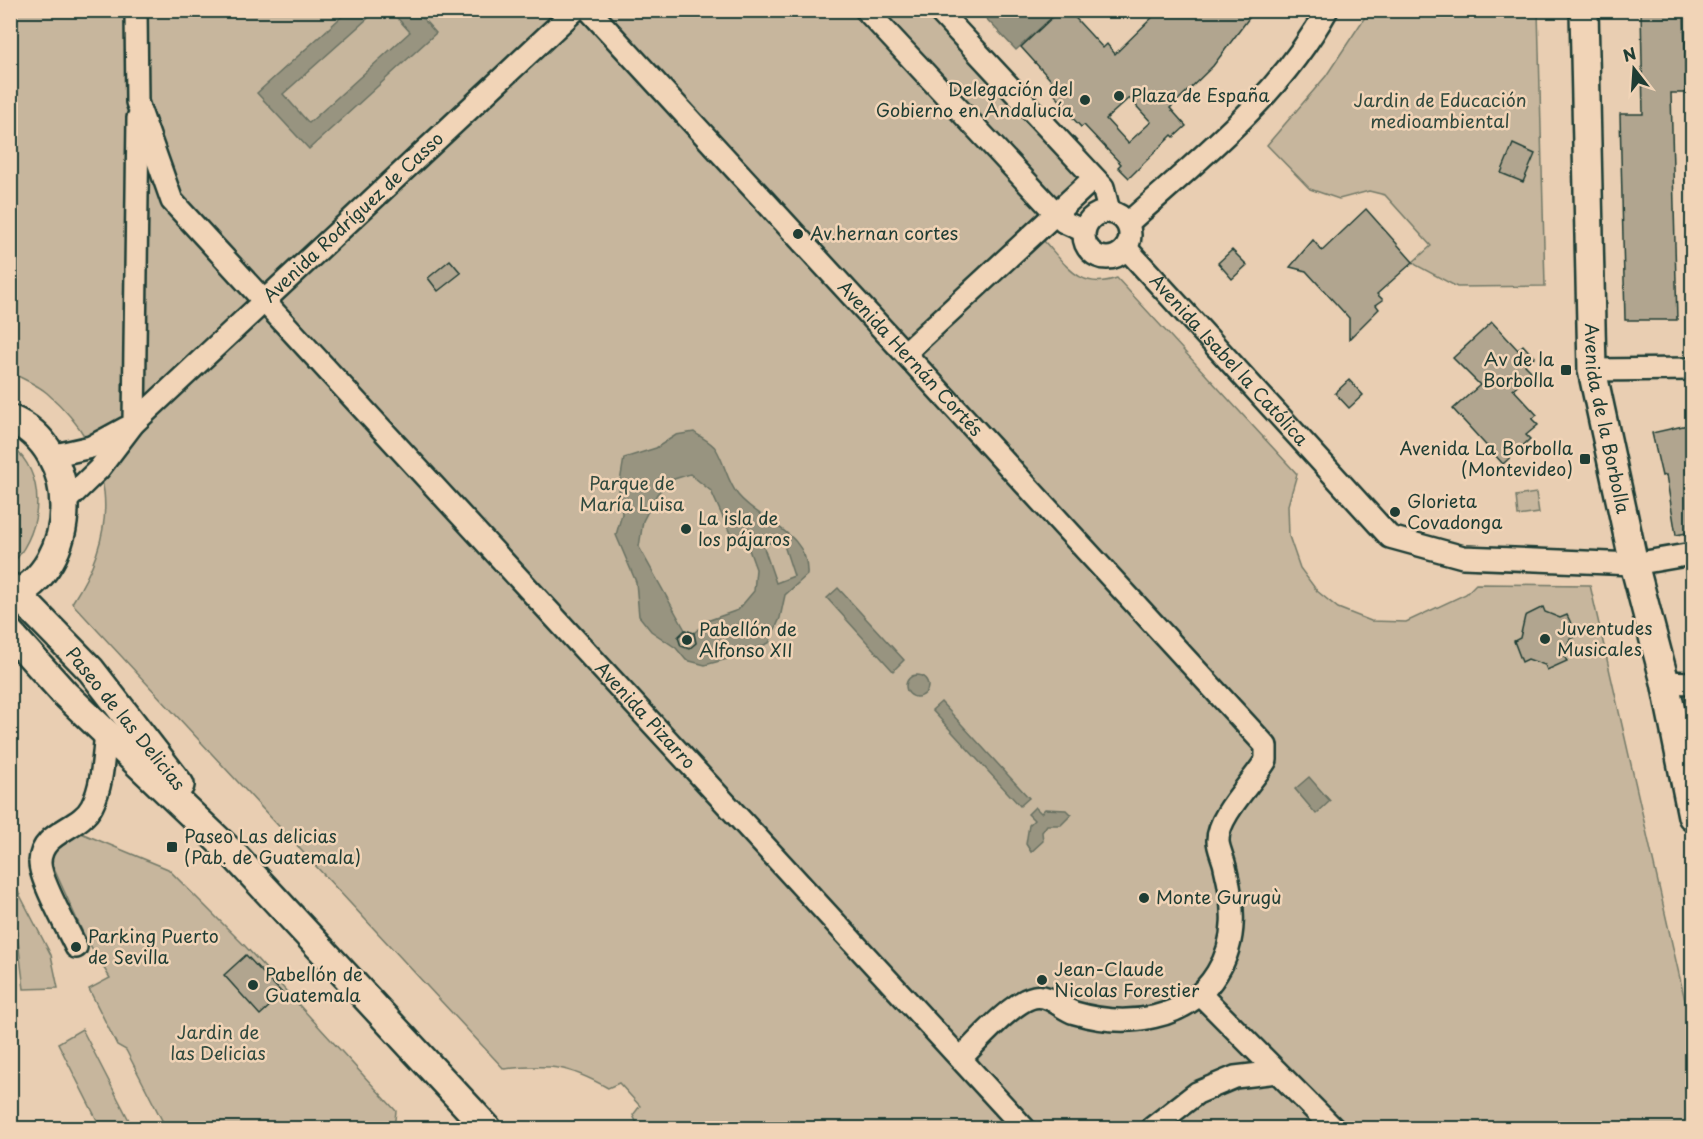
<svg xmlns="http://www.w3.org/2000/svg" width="1703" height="1139" font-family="'Playpen Sans',sans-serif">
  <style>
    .green { fill: #c7b69d; stroke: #737a68; stroke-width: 1.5 }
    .water { fill: #989480; stroke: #687162; stroke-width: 1.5; fill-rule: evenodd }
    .building { fill: #b1a58f; stroke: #1f3d34; stroke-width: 1.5; fill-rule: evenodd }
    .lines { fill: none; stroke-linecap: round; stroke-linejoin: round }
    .minor-casing { stroke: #1f3d34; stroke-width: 26 }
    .major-casing { stroke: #1f3d34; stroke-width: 32 }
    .minor { stroke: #f1d4b7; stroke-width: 21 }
    .major { stroke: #f1d4b7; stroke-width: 27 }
    .poi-dot { fill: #1f3d34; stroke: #f1d4b7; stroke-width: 2 }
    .labels { text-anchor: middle; stroke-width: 5; stroke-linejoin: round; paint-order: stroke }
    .poi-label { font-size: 18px; fill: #1f3d34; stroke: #f1d4b7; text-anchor: start }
    .park-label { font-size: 18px; fill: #30493e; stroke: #f1d4b7 }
    .street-label { font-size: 18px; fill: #1f3d34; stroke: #f1d4b7 }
  </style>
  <rect width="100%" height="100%" fill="#e9ceb2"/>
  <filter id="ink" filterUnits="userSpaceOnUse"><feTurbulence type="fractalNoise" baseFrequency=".0167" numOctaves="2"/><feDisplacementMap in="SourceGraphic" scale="12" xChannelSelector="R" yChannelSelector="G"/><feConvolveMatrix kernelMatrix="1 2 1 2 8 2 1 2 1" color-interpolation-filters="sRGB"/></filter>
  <g filter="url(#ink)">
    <!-- green -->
    <g class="green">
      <path d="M15 11H954L1111 179 1044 241C1067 266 1080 291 1117 278L1297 474 1288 505 1289 536 1300 568 1317 591 1338 608 1371 621 1406 622 1466 594 1476 584 1590 585 1692 1031V1128H639L633 1115 640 1106 619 1083 608 1088C567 1065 551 1064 504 1069L72 603C121 528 117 454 47 393 37 384 22 379 11 372L10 51Z"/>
      <path d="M1369 11H1538L1545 286 1457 287 1416 265 1413 262 1431 246 1385 195 1369 191 1339 199 1310 189 1267 145 1326 76Z"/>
      <path d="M11 445C47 476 43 527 14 562L11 558Z"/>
      <path d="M1536 493 1539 513 1518 516 1516 496Z"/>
      <path d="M81 833 168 869 245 946 396 1111 394 1128H166L126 1050 117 1045 89 989 110 978 84 935 50 860 52 853Z"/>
      <path d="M10 876 51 955 58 988 24 989Z"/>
      <path d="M82 1029 133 1128H101L58 1043Z"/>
    </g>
    <!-- water -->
    <g class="water">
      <path d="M348 11H376L283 94 309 123 410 32 391 11H416L436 33 309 149 257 93Z"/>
      <path d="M979 11H1059L1016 50Z"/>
      <path d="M694 432C700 437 712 442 716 449 725 464 727 481 738 495 761 523 810 532 807 575L785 595 780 618 769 643 738 656 705 665 686 660 676 648 651 631 639 616 636 582 616 535 622 514 619 488 624 458 656 448 676 435ZM690 474 711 491 730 533 748 547 756 569 754 591 738 610 707 621 694 633 685 630 639 547 643 521 657 494 671 480ZM782 539 794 576 776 583 763 545Z"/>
      <path d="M838 588 904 660 893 671 827 598Z"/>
      <circle cx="917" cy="686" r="11"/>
      <path d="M941 702 1029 798 1020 806 932 710Z"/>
      <path d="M1309 777 1330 801 1316 814 1295 789Z"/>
      <path d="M1035 807 1041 813 1045 809 1066 810 1071 815 1061 825H1047L1042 832 1043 841 1031 852 1026 844 1029 825 1034 820 1028 814Z"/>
    </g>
    <!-- building -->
    <g class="building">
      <path d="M1060 10H1068L1103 48 1107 44 1115 54 1160 10H1255L1213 66 1170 108 1186 126 1174 137 1172 135 1129 178 1118 167 1121 164 1084 125 1081 127 1070 115 1072 113 1054 94 1059 89 1021 47ZM1129 98 1151 122 1128 143 1106 119Z"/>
      <path d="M1641 10H1684L1686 93H1671L1677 320H1625L1620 114H1643Z"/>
      <path d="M1513 144 1535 154 1523 182 1501 173Z"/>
      <path d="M1366 209 1413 262 1377 294 1383 300 1376 305 1379 309 1349 339V318L1306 271 1290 267 1313 240 1322 251Z"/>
      <path d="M1232 250 1247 265 1232 279 1218 263Z"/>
      <path d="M450 260 461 273 438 291 428 278Z"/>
      <path d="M1492 322 1518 350 1523 345 1534 357 1525 365 1532 372 1513 389 1537 415 1532 419 1538 425 1526 435 1530 439 1503 464 1453 409 1480 385 1453 358Z"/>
      <path d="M1349 380 1363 395 1349 408 1335 393Z"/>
      <path d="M1692 424V532L1676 535 1666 475 1662 476 1652 433Z"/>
      <path d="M1543 607 1545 612 1560 618 1567 615 1577 636 1570 639 1564 656 1567 661 1547 670 1545 665 1528 659 1522 662 1514 641 1520 638 1525 616Z"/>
      <path d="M685 630 694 633 696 643 689 649 681 646 678 637Z"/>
      <path d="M246 955 283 994 260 1015 224 975Z"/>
    </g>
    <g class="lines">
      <!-- minor casing -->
      <g class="minor-casing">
        <g id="minor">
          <path id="s1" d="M136 10 137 102 172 201 1024 1128"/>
          <path id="s2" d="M589 10 1266 746V760C1254 781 1217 816 1218 841 1218 848 1224 860 1225 867 1234 903 1238 940 1217 973 1188 1021 1126 1028 1075 1013 1061 1009 1051 994 1034 997 1013 1001 977 1042 961 1058"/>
          <path d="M866 10 1064 222 1084 231"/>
          <path d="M938 10 1103 187 1109 211"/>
          <circle cx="1107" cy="235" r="23"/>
          <path d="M1128 223C1200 158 1279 97 1327 10"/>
          <path id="s3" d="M1126 248 1390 537 1463 557 1634 564 1692 554"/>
          <path d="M905 353 1094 178"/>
          <path d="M1592 370 1692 369"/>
          <path d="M134 423 138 118"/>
          <path d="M51 456 91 447 126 428"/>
          <path id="s4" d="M65 502 99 469 134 423 575 10"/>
          <path d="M1665 682 1692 683"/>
          <path d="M76 947C68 930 39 878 40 862 41 831 80 830 92 806 103 784 103 758 106 733"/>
          <path d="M1201 995 1333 1128"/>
          <path d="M1152 1128 1197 1093 1235 1077 1277 1072"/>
        </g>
      </g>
      <!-- major casing -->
      <g class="major-casing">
        <g id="major">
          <path id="s5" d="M1584 10 1592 370 1634 564 1665 682 1692 816"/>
          <path d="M10 419C83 448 81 567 10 597"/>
          <path d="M10 587 91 670 180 785"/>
          <path d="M10 633 65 694 234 855 487 1128"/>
        </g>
      </g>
      <!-- minor -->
      <use href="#minor" class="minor"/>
      <!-- major -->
      <use href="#major" class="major"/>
    </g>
  </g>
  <!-- markers -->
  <g class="poi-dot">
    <circle cx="1119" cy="96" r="6"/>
    <circle cx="1085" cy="100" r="6"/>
    <circle cx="798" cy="234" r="6"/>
    <rect x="1560" y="364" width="12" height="12" rx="3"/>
    <rect x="1579" y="453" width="12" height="12" rx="3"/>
    <circle cx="1395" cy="512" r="6"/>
    <circle cx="686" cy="529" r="6"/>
    <circle cx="1545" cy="639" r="6"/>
    <circle cx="687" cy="640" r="6"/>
    <rect x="166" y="841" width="12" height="12" rx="3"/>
    <circle cx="1144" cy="898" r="6"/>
    <circle cx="76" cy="947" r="6"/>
    <circle cx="1042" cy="980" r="6"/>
    <circle cx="253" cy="985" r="6"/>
  </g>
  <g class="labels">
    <!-- poi labels -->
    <g class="poi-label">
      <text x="1073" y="96" text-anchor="end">Delegación del<tspan x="1073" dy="21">Gobierno en Andalucía</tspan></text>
      <text x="1131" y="102">Plaza de España</text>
      <text x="810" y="240">Av.hernan cortes</text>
      <text x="1554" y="366" text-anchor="end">Av de la<tspan x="1554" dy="21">Borbolla</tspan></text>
      <text x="1573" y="455" text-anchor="end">Avenida La Borbolla<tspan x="1573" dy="21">(Montevideo)</tspan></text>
      <text x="1407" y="508">Glorieta<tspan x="1407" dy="21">Covadonga</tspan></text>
      <text x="698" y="525">La isla de<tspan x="698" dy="21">los pájaros</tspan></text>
      <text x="1557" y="635">Juventudes<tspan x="1557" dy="21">Musicales</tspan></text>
      <text x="699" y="636">Pabellón de<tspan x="699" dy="21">Alfonso XII</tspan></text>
      <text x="184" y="843">Paseo Las delicias<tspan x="184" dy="21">(Pab. de Guatemala)</tspan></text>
      <text x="1156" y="904">Monte Gurugù</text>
      <text x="88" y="943">Parking Puerto<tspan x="88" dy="21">de Sevilla</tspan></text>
      <text x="1054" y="976">Jean-Claude<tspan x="1054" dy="21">Nicolas Forestier</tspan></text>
      <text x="265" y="981">Pabellón de<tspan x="265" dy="21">Guatemala</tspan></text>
    </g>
    <!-- park labels -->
    <g class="park-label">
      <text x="1440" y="107">Jardin de Educación<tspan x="1440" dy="21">medioambiental</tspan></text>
      <text x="632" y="490">Parque de<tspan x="632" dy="21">María Luisa</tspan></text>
      <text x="218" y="1039">Jardin de<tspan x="218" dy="21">las Delicias</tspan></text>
    </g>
    <!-- street labels -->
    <g class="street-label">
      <text dy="6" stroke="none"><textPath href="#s4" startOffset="406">Avenida Rodríguez de Casso</textPath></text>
      <text dy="6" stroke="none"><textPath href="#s2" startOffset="474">Avenida Hernán Cortés</textPath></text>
      <text dy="6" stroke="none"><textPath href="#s3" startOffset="152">Avenida Isabel la Católica</textPath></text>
      <text dy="6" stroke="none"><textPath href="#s5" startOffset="410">Avenida de la Borbolla</textPath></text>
      <text dy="6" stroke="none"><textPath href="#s1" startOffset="896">Avenida Pizarro</textPath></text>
      <text transform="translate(125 719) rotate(51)" y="6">Paseo de las Delicias</text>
    </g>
  </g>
  <!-- margin -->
  <rect width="1703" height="1139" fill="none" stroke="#f1d4b7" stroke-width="36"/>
  <rect x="18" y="18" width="1667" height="1103" fill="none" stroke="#1f3d34" stroke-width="2" filter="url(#ink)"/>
  <!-- north arrow -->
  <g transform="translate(1634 69) rotate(343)" stroke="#f1d4b7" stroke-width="4.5" paint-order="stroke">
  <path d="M0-4.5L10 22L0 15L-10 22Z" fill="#1f3d34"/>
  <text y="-9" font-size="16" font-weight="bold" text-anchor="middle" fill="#1f3d34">N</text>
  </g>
</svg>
